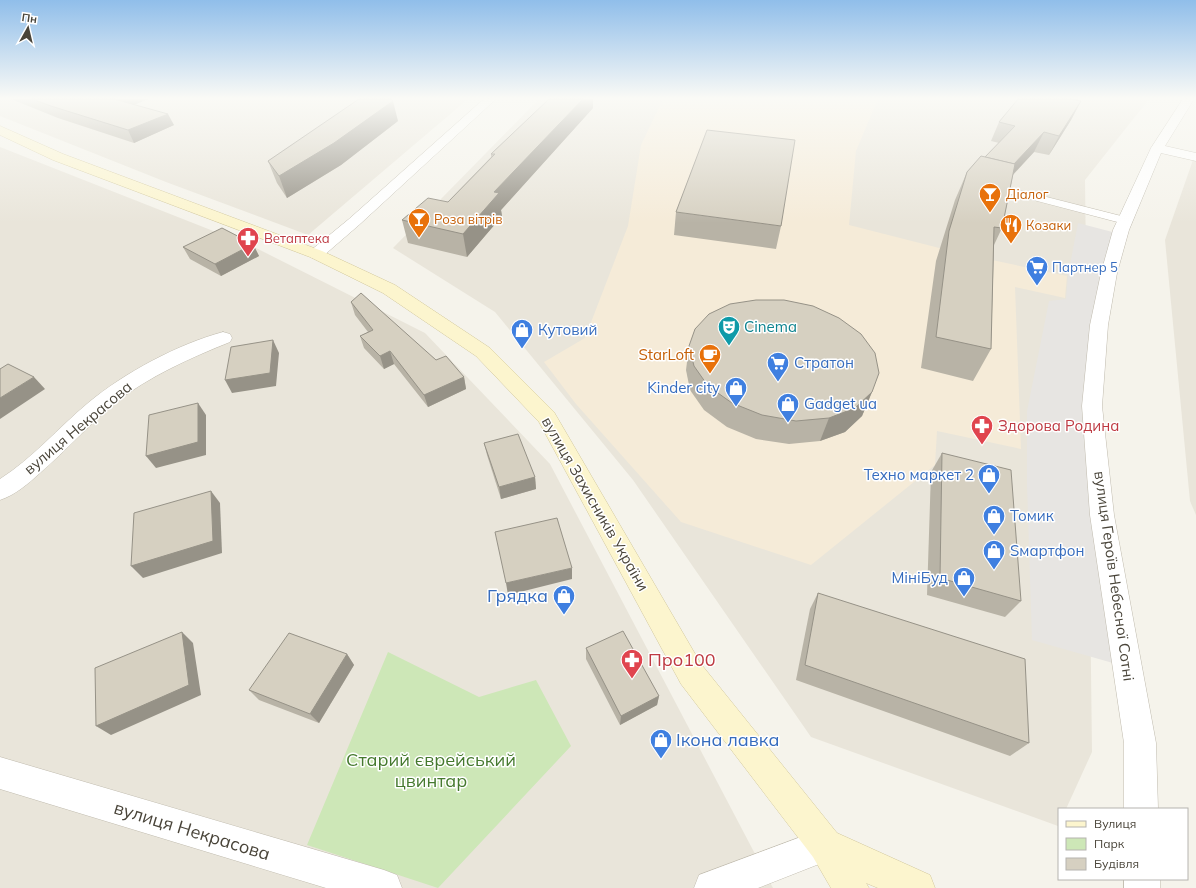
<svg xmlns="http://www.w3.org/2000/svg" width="1196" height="888" font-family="Mulish,sans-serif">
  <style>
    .residential { fill: #e9e5da }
    .commercial { fill: #f5ebd8 }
    .green { fill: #cde7b7 }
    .parking { fill: #e7e5e2 }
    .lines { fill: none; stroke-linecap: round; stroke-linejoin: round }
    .service-casing { stroke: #c0bbae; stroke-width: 1 }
    .minor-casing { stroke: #c0bbae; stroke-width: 1 }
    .secondary-casing { stroke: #d2c89d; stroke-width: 1 }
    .service { fill: #fff; fill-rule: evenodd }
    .minor { fill: #fff; fill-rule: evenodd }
    .secondary { fill: #fcf5ce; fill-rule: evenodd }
    .wall { fill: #b8b3a6 }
    .shaded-wall { fill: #969287 }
    .building { fill: #d6d0c1; stroke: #969287 }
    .labels { text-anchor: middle; stroke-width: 3; stroke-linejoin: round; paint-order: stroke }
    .far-food-label { font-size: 13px; fill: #c56008; stroke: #fff; text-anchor: start }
    .far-health-label { font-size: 13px; fill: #be3a42; stroke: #fff; text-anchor: start }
    .far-shop-label { font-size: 13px; fill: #366cbe; stroke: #fff; text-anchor: start }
    .culture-label { font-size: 15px; fill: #0d838f; stroke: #fff; text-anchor: start }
    .shop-label { font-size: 15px; fill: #366cbe; stroke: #fff; text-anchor: start }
    .food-label { font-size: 15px; fill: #c56008; stroke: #fff; text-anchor: end }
    .health-label { font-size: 15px; fill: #be3a42; stroke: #fff; text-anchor: start }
    .street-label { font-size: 15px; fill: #494439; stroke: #fff }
    .near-shop-label { font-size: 18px; fill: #366cbe; stroke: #fff; text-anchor: end }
    .near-health-label { font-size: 18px; fill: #be3a42; stroke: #fff; text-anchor: start }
    .near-park-label { font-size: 18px; fill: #45792e; stroke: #fff }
    .near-street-label { font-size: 18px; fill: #494439; stroke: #fff }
  </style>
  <rect width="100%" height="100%" fill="#f5f3eb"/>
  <!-- residential -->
  <g class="residential">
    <path d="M0 99H468L308 235 166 182 0 116Z"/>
    <path d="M539 99H1149L1085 180 1092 752 1066 809H1059L1058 826 811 737 633 480 495 312 393 248Z"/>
    <path d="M0 147 254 247 425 333 550 464 773 888H0Z"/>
    <path d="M1193 160H1196V515L1190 501 1165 240Z"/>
  </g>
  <!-- commercial -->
  <path class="commercial" d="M663 99H878L856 151 849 225 959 253 1067 276 1065 298 1015 287 1021 449 937 431 935 465 811 565 681 522 576 404 544 362 585 338 628 226 641 145Z"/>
  <!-- green -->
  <path class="green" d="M388 652 479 697 536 680 571 746 438 888 307 845Z"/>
  <!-- parking -->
  <path class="parking" d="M1078 223 1120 234 1092 406 1127 667 1032 640 1027 485V411L1049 301 1066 299 1068 275Z"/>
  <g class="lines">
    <!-- service casing -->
    <g class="service-casing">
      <path id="service" d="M988 182 1129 218 1131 220 1129 222 1125 224 984 187 983 185 984 183Z"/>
    </g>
    <!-- minor casing -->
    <g class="minor-casing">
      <g id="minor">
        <path d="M484 99H496L359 225 322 257 316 259 310 257 308 254 310 251 349 219Z"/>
        <path d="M1183 99H1194L1165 146 1196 153V161L1161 153 1129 230 1117 273 1108 325 1102 406 1114 515 1156 743 1158 809H1124V743L1090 515 1082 406 1090 325 1101 273 1113 230 1151 148Z"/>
        <path d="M223 332 230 334 232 338 230 342C190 358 150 376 116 402 89 424 67 450 40 473 28 484 15 495 0 500V479C33 458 58 428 88 403 124 373 178 344 223 332Z"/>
        <path d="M0 757 384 870 397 875 402 888H326L0 789Z"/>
        <path d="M825 828 837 833 842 845 837 857 758 888H694L699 875Z"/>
        <rect x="1124" y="879" width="36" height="9"/>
      </g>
    </g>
    <!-- secondary casing -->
    <g class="secondary-casing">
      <path id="secondary" d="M0 126 63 154 322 251 395 285 490 348 554 412 701 664 837 833 930 875 935 888H878L866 883 869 888H831L813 857 681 684 539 422 476 356 383 293 310 257 53 160 0 135Z"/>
    </g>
    <!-- service -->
    <use href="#service" class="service"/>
    <!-- minor -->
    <use href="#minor" class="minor"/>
    <!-- secondary -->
    <use href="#secondary" class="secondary"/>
  </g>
  <!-- wall -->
  <g class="wall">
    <path d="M11 99H148L134 104 174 125 134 143 58 118Z"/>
    <path d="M1018 99H1078L1076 100 1081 101 1071 120 1049 155 1034 152 1013 175 1002 228 994 245 991 349 973 381 921 368 936 261 955 200 967 172 985 157 999 143 991 141 999 122Z"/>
    <path d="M593 108 501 210 502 216 467 257 408 243 402 220 448 202 491 157V154Z"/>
    <path d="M398 121 341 165 287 198 277 183 268 161Z"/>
    <path d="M676 212 781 226 776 249 674 235Z"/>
    <path d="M253 244 259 256 221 276 190 259 183 247Z"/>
    <path d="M351 302 436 360 464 377 466 389 428 407 394 364 384 369 364 348 360 336 368 332 355 315Z"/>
    <path d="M689 346 872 392 862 416 845 432 820 441 789 444 756 439 727 427 704 410 690 390 686 370Z"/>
    <path d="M484 443 535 477 536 489 501 499 487 455Z"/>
    <path d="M942 453 1021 601 1005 617 927 595 931 472Z"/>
    <path d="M818 593 1029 743 1010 756 796 680 810 609Z"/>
    <path d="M586 648 659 696 657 705 620 725 586 659Z"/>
    <path d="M347 654 354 665 319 723 259 700 249 690Z"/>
  </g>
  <!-- shaded-wall -->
  <g class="shaded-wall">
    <path d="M114 99H148L120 111Z"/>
    <path d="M583 99H593V108L501 210 502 216 467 257 463 234 494 192Z"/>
    <path d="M393 101 398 121 341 165 287 198 279 176Z"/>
    <path d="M1081 101 1071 120 1049 155 1059 136Z"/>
    <path d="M168 114 174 125 134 143 128 130Z"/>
    <path d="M1044 132 1034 152 1004 184 1014 164Z"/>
    <path d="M253 244 259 256 221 276 215 264Z"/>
    <path d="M273 340 279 353 276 386 232 393 225 380Z"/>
    <path d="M390 351 394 364 384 369 380 356Z"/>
    <path d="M34 377 45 389 0 419V398Z"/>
    <path d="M464 377 466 389 428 407 424 395Z"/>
    <path d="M872 392 862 416 845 432 820 441 829 418Z"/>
    <path d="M198 403 206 415V455L156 468 146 456Z"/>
    <path d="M535 477 536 489 501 499 499 487Z"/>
    <path d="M211 491 220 503 222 553 143 578 131 566Z"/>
    <path d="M572 568V579L508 595 506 583Z"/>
    <path d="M182 632 193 643 201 695 111 735 96 726Z"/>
    <path d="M347 654 354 665 319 723 310 714Z"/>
    <path d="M659 696 657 705 620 725 621 716Z"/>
  </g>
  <!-- building -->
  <g class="building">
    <path d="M32 99H115H114L168 114 128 130 51 106Z"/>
    <path d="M359 99H391L393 101 334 143 279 176 268 161Z"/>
    <path d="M549 99H583L494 192 499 193 463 234 402 220 428 198 448 202 495 154H491Z"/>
    <path d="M1018 99H1070L1081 101 1059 136 1044 132 1014 164 985 157 1015 126 999 122Z"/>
    <path d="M707 130 795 140 781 226 676 212Z"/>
    <path d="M981 156 1015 164 1002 228 994 227 991 349 936 337 949 231 967 172Z"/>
    <path d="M222 228 253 244 215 264 183 247Z"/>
    <path d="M361 293 436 360 446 356 464 377 424 395 390 351 380 356 360 336 373 330 351 302Z"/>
    <path d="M756 300H784L813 306 839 318 861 334 875 353 879 373 872 392 855 408 829 418 796 421 762 415 732 403 708 386 694 366 689 346 695 329 709 314 730 304Z"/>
    <path d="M273 340 270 373 225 380 231 347Z"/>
    <path d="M8 364 34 377 0 398V369Z"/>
    <path d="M198 403V442L146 456 149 415Z"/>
    <path d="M518 434 535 477 499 487 484 443Z"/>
    <path d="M942 453 1011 470 1021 601 940 578Z"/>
    <path d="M211 491 213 541 131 566 134 513Z"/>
    <path d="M557 518 572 568 506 583 495 532Z"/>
    <path d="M818 593 1025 659 1029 743 805 665Z"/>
    <path d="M623 631 659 696 621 716 586 648Z"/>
    <path d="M182 632 189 685 96 726 95 668Z"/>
    <path d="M289 633 347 654 310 714 249 690Z"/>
  </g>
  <!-- sky -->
  <linearGradient id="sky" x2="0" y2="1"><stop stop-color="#90beea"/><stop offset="0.44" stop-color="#fafaf6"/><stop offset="1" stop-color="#fafaf6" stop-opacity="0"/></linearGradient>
  <rect width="1196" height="223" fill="url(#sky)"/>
  <!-- icons -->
  <defs>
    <g id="bar-pin" transform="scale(1.15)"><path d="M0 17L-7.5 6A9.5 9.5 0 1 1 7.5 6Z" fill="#e8710a" stroke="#fff"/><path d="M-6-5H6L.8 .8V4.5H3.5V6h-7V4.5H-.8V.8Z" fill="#fff"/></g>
    <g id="restaurant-pin" transform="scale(1.15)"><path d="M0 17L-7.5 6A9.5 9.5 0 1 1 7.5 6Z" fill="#e8710a" stroke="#fff"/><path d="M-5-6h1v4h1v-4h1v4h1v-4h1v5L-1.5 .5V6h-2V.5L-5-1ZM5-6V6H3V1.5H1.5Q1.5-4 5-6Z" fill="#fff"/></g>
    <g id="pharmacy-pin" transform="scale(1.15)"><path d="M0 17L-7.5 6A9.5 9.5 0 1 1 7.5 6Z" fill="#e0444e" stroke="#fff"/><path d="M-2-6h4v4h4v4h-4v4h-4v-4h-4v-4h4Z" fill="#fff"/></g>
    <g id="supermarket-pin" transform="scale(1.15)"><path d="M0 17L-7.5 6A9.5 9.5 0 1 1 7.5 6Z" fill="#3f7fe0" stroke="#fff"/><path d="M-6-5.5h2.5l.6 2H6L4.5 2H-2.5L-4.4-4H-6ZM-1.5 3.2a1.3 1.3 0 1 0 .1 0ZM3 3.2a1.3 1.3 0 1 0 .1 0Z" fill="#fff"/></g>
    <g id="theatre-pin" transform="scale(1.15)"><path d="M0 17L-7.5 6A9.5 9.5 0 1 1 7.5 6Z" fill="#0f9aa8" stroke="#fff"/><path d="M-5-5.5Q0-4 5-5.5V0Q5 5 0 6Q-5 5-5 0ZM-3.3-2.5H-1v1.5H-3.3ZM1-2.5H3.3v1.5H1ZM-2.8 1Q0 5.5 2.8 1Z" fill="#fff"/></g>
    <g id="shop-pin" transform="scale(1.15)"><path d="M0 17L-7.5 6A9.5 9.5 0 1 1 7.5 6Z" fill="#3f7fe0" stroke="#fff"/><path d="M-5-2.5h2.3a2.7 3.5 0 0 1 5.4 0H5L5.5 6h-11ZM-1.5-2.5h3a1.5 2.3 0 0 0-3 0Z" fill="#fff"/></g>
    <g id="cafe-pin" transform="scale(1.15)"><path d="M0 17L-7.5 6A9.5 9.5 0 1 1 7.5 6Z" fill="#e8710a" stroke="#fff"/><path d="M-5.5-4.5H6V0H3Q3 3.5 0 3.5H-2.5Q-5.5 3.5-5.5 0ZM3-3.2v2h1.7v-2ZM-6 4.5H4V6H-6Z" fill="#fff"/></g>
  </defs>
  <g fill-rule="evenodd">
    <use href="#bar-pin" x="990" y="194"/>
    <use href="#bar-pin" x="419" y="219"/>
    <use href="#restaurant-pin" x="1011" y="225"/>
    <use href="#pharmacy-pin" x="248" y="238"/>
    <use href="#supermarket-pin" x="1037" y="267"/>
    <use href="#theatre-pin" x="729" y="327"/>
    <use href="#shop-pin" x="522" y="330"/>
    <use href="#cafe-pin" x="710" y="355"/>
    <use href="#supermarket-pin" x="778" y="363"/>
    <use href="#shop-pin" x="736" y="388"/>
    <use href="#shop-pin" x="788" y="404"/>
    <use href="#pharmacy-pin" x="982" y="426"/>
    <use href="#shop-pin" x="989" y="475"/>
    <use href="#shop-pin" x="994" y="516"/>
    <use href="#shop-pin" x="994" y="551"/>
    <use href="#shop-pin" x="964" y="578"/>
    <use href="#shop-pin" x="564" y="596"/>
    <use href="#pharmacy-pin" x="632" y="660"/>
    <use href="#shop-pin" x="661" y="740"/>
  </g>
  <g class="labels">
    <!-- far-food labels -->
    <g class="far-food-label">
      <text x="1006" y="199">Діалог</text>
      <text x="434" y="224">Роза вітрів</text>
      <text x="1026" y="230">Козаки</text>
    </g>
    <!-- far-health labels -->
    <g class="far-health-label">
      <text x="264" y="243">Ветаптека</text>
    </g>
    <!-- far-shop labels -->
    <g class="far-shop-label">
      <text x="1052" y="272">Партнер 5</text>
    </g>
    <!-- culture labels -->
    <g class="culture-label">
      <text x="744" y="332">Cinema</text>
    </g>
    <!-- shop labels -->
    <g class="shop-label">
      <text x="538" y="335">Кутовий</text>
      <text x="794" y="368">Стратон</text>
      <text x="720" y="393" text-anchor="end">Kinder city</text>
      <text x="804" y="409">Gadget ua</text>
      <text x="974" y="480" text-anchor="end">Техно маркет 2</text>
      <text x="1010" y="521">Томик</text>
      <text x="1010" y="556">Sмартфон</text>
      <text x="948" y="583" text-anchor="end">МініБуд</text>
    </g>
    <!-- food labels -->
    <g class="food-label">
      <text x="694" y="360">StarLoft</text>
    </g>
    <!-- health labels -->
    <g class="health-label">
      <text x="998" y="431">Здорова Родина</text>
    </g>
    <!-- street labels -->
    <g class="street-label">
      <text transform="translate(78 428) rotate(-40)" y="5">вулиця Некрасова</text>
      <text transform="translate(595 504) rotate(60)" y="5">вулиця Захисників України</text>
      <text transform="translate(1114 576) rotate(82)" y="5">вулиця Героїв Небесної Сотні</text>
    </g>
    <!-- near-shop labels -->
    <g class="near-shop-label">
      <text x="548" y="602">Грядка</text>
      <text x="676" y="746" text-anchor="start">Ікона лавка</text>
    </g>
    <!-- near-health labels -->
    <g class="near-health-label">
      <text x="648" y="666">Про100</text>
    </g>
    <!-- near-park labels -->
    <g class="near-park-label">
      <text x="431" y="766">Старий єврейський<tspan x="431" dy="21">цвинтар</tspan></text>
    </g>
    <!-- near-street labels -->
    <g class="near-street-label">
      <text transform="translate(192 831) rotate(17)" y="6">вулиця Некрасова</text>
    </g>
  </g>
  <!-- legend -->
  <rect x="1058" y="808" width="130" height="72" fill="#ffffff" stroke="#b6b4b0"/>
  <rect x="1066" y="821" width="20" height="6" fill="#fcf5ce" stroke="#b6b4b0"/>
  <text x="1094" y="828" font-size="12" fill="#494439">Вулиця</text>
  <rect x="1066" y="838" width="20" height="12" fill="#cde7b7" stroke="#b6b4b0"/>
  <text x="1094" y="848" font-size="12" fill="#494439">Парк</text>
  <rect x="1066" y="858" width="20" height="12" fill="#d6d0c1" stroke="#b6b4b0"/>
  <text x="1094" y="868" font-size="12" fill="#494439">Будівля</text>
  <!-- north arrow -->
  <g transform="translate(28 28) rotate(8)" stroke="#ffffff" stroke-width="3" paint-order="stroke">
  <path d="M0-3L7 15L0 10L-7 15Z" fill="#494439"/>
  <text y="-6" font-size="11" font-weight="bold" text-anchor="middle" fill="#494439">Пн</text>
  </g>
</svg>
